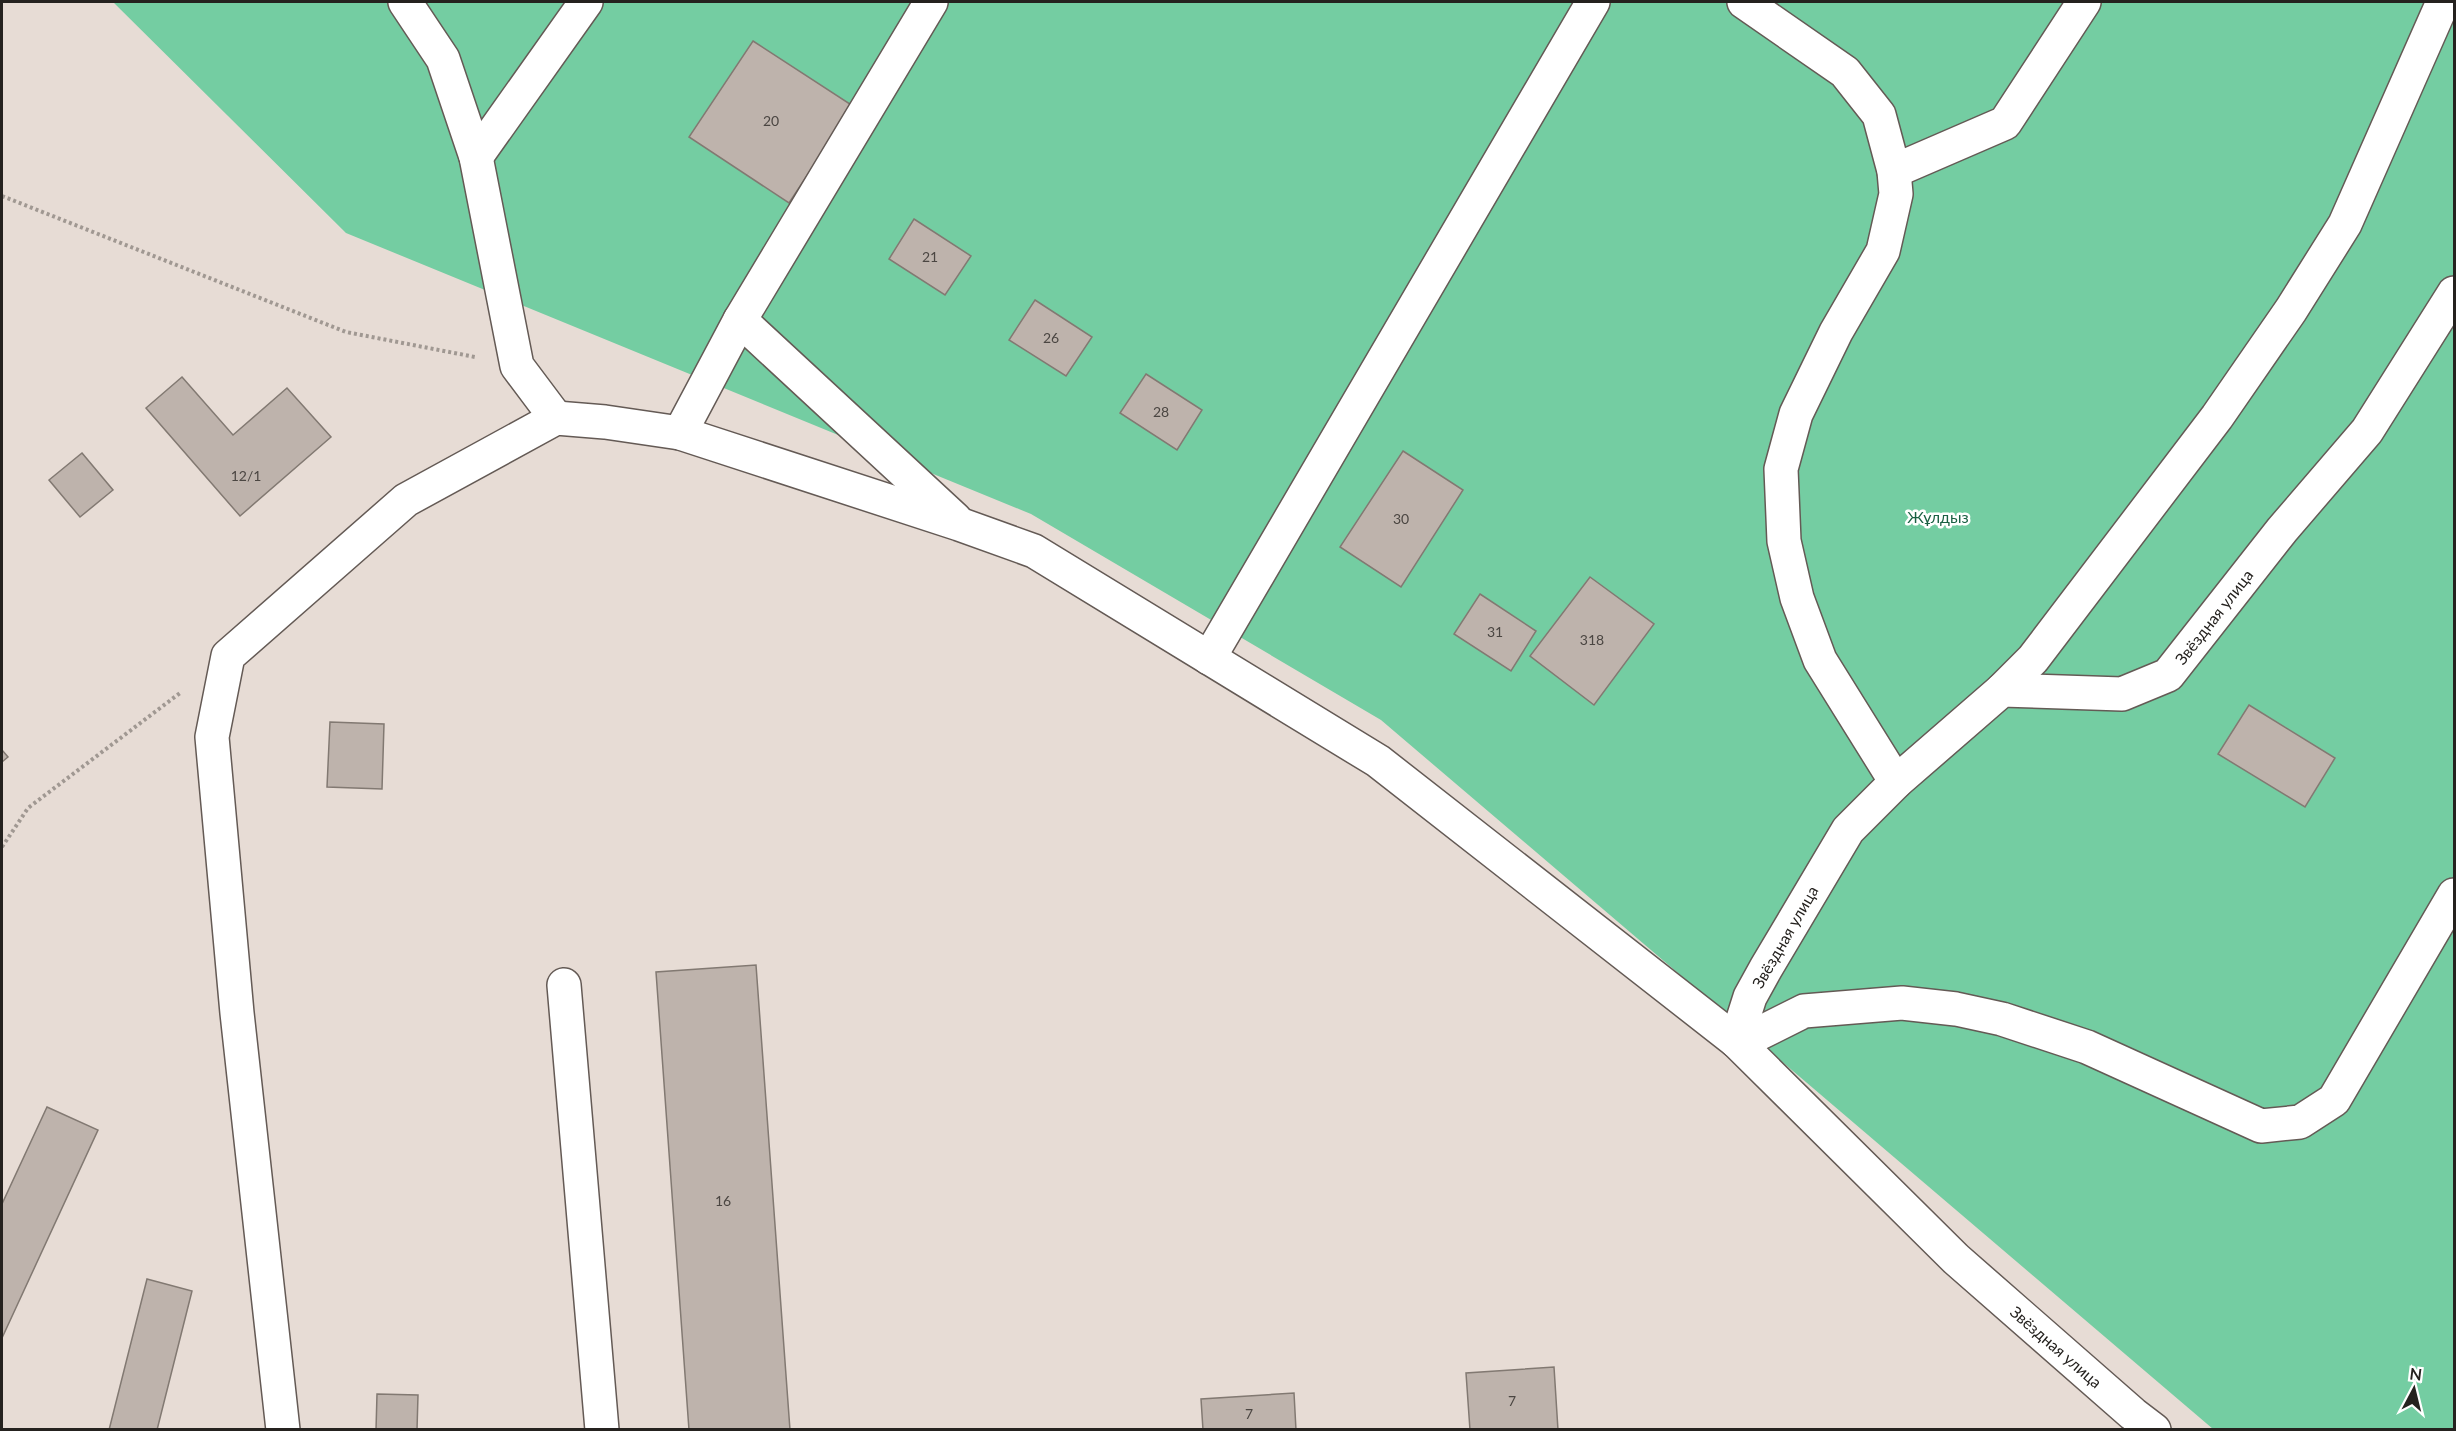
<svg xmlns="http://www.w3.org/2000/svg" width="2456" height="1431" font-family="Lato,sans-serif">
  <style>
    .green { fill: #74cda2 }
    .building { fill: #beb3ac; stroke: #827972; stroke-width: 1.5 }
    .lines { fill: none; stroke-linecap: round; stroke-linejoin: round }
    .minor-casing { stroke: #645a55; stroke-width: 36 }
    .path { stroke: #a09892; stroke-width: 4; stroke-dasharray: 3 3; stroke-linecap: butt }
    .minor { stroke: #fff; stroke-width: 33 }
    .labels { text-anchor: middle; stroke-width: 5; stroke-linejoin: round; paint-order: stroke }
    .number-label { font-size: 14px; fill: #4b4642 }
    .park-label { font-size: 16px; fill: #1a6143; stroke: #fff }
    .street-label { font-size: 16px; fill: #25221f; stroke: #fff }
  </style>
  <rect width="100%" height="100%" fill="#e7dcd5"/>
  <!-- green -->
  <path class="green" d="M113 2H2454V1429H2213L1381 720 1031 514 346 233Z"/>
  <!-- building -->
  <g class="building">
    <path d="M753 41 853 106 789 203 689 137Z"/>
    <path d="M914 219 971 256 945 295 889 259Z"/>
    <path d="M1035 300 1092 337 1066 376 1009 340Z"/>
    <path d="M1146 374 1202 410 1177 450 1120 413Z"/>
    <path d="M182 377 233 435 287 388 331 437 240 516 146 408Z"/>
    <path d="M1403 451 1463 490 1401 587 1340 547Z"/>
    <path d="M82 453 113 490 80 517 49 480Z"/>
    <path d="M1590 577 1654 624 1594 705 1530 656Z"/>
    <path d="M1480 594 1536 631 1511 671 1454 634Z"/>
    <path d="M2249 705 2335 758 2305 807 2218 754Z"/>
    <path d="M330 722 384 724 382 789 327 787Z"/>
    <path d="M2 750 8 757 2 762Z"/>
    <path d="M756 965 790 1430H689L656 972Z"/>
    <path d="M47 1107 98 1130 2 1338V1204Z"/>
    <path d="M147 1279 192 1291 157 1430H109Z"/>
    <path d="M1554 1367 1558 1430H1470L1466 1373Z"/>
    <path d="M1294 1393 1296 1430H1203L1201 1399Z"/>
    <path d="M377 1394 418 1395 417 1430H376Z"/>
  </g>
  <g class="lines">
    <!-- minor casing -->
    <g class="minor-casing">
      <g id="minor">
        <path d="M405 2 443 59 476 157 517 366 556 418"/>
        <path d="M1744 2 1845 72 1879 115 1894 171 1896 194 1883 251 1836 332 1796 414 1781 469 1784 541 1797 598 1820 660 1896 782"/>
        <path d="M476 157 586 2"/>
        <path d="M1894 171 2005 123 2084 2"/>
        <path d="M740 320 955 519"/>
        <path d="M680 433 740 320 931 2"/>
        <path d="M1209 658 1593 2"/>
        <path d="M2002 690 2033 659 2217 417 2291 310 2345 224 2443 2"/>
        <path d="M564 985 602 1430"/>
        <path d="M1736 1041 1750 997 1766 968 1848 830 1896 782 2002 690 2122 694 2168 675 2282 530 2367 431 2454 293"/>
        <path d="M1736 1041 1758 1034 1804 1011 1902 1003 1956 1009 2002 1019 2087 1047 2261 1126 2300 1122 2334 1100 2454 895"/>
        <path d="M283 1430 237 1013 212 737 228 656 406 500 556 418 605 422 680 433 959 524 1034 551 1378 761 1736 1041 1956 1259 2133 1414 2154 1430"/>
      </g>
    </g>
    <!-- path -->
    <g class="path">
      <path d="M2 196 346 332 475 357"/>
      <path d="M2 847 28 808 180 693"/>
    </g>
    <!-- minor -->
    <use href="#minor" class="minor"/>
  </g>
  <g class="labels">
    <!-- number labels -->
    <g class="number-label">
      <text x="771" y="126">20</text>
      <text x="930" y="262">21</text>
      <text x="1051" y="343">26</text>
      <text x="1161" y="417">28</text>
      <text x="246" y="481">12/1</text>
      <text x="1401" y="524">30</text>
      <text x="1495" y="637">31</text>
      <text x="1592" y="645">318</text>
      <text x="723" y="1206">16</text>
      <text x="1512" y="1406">7</text>
      <text x="1249" y="1419">7</text>
    </g>
    <!-- park labels -->
    <g class="park-label">
      <text x="1938" y="523">Жұлдыз</text>
    </g>
    <!-- street labels -->
    <g class="street-label">
      <text transform="translate(2214 617) rotate(-52)" y="6">Звёздная улица</text>
      <text transform="translate(1785 937) rotate(-60)" y="6">Звёздная улица</text>
      <text transform="translate(2056 1347) rotate(41)" y="6">Звёздная улица</text>
    </g>
  </g>
  <!-- border -->
  <rect width="2456" height="1431" fill="none" stroke="#25221f" stroke-width="6"/>
  <!-- north arrow -->
  <g transform="translate(2414 1389) rotate(7)" stroke="#ffffff" stroke-width="4.5" paint-order="stroke">
  <path d="M0-4.5L10 22L0 15L-10 22Z" fill="#25221f"/>
  <text y="-9" font-size="16" font-weight="bold" text-anchor="middle" fill="#25221f">N</text>
  </g>
</svg>
